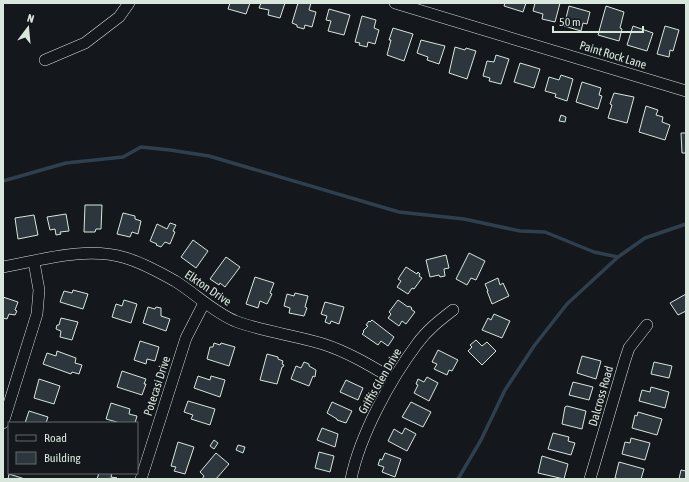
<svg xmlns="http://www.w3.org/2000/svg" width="689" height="482" font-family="'Asap Condensed',sans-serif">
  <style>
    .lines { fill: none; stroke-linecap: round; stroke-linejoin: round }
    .stream { stroke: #2f3f4d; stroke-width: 3.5 }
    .building { fill: #2c363c; stroke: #d8e6dc }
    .street-casing { stroke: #d8e6dc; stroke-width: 12 }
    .street { stroke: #14181c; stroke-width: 11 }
    .labels { text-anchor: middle; stroke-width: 3; stroke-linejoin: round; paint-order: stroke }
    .street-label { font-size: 12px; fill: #d8e6dc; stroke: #14181c }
  </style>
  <rect width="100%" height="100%" fill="#14181c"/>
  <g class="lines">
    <!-- stream -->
    <g class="stream">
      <path d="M3 181 66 163 123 157 141 147 170 150 209 156 399 212 464 219 520 231 545 232 594 252 618 257"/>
      <path d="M458 479 481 440 505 390 534 346 567 304 618 257 645 238 686 224"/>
    </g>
  </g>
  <!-- building -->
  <g class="building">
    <path d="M230 3H250L246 14 228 9Z"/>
    <path d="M261 3H285L280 18 268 15 269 10 259 8Z"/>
    <path d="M298 3H311L309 10 316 12 312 27 305 25 304 29 297 27V25L292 23Z"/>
    <path d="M505 3H526L523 12 504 6Z"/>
    <path d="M535 3H560L555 22 542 19 543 14 533 11Z"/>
    <path d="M569 6 590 12 587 24 583 23 581 31 564 26Z"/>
    <path d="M606 6 624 12 620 28 622 29 619 41 598 35Z"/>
    <path d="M329 9 350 15 344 35 328 31 331 21 326 20Z"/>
    <path d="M362 16 376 20 374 28 379 30 375 44 368 42 367 47 359 45 360 43 355 42Z"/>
    <path d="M633 26 653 33 647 51 627 45Z"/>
    <path d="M665 26 679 30 673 51 670 50 669 57 657 54Z"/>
    <path d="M393 28 413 34 404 61 387 55 391 40H389Z"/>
    <path d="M421 40 445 46 439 64 427 60 428 57 417 53Z"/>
    <path d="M455 47 465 50 466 48 476 51 467 79 449 73Z"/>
    <path d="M496 55 509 59 501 84 489 81 490 78 483 76 487 61 494 62Z"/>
    <path d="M520 63 540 69 534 88 514 82Z"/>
    <path d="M561 75 573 79 567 101 555 97 556 94 545 91 549 77 559 80Z"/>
    <path d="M582 82 601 88 599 95 602 96 598 109 576 102Z"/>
    <path d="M614 93 634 97 627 123 608 118 612 105 610 104Z"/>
    <path d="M646 106 658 110 656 115 663 117 662 122 670 125 665 140 639 132Z"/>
    <path d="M561 115 566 117 565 122 559 121Z"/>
    <path d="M681 133H686V153H682Z"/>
    <path d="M85 205H102L101 229H96L95 232H84Z"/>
    <path d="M123 213 135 216V219L141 221 138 234 132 232 130 237 117 234Z"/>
    <path d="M66 214 69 231 60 232 61 234 56 235 55 229 50 230 47 217Z"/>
    <path d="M34 215 38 235 18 239 15 218Z"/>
    <path d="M170 223 176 225 173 231 175 232 170 244 165 242 161 247 156 245 157 244 150 241 157 224 167 229Z"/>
    <path d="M193 240 208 251 196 268 181 257Z"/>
    <path d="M469 253 485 261 476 280 471 278 467 285 456 279Z"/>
    <path d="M446 255 449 268 444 269 445 276 440 277 439 275 430 277 426 260Z"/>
    <path d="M226 257 240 267 225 287 220 283 219 285 210 279Z"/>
    <path d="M406 267 417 274 418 272 420 274 419 276 422 278 414 289 412 288 408 294 397 287 401 281 398 279Z"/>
    <path d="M255 277 274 283 270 293 272 294 267 304 260 301 258 308 246 304Z"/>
    <path d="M498 278 500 285 503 283 509 296 492 304 487 291H488L485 284Z"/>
    <path d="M73 290 88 294 83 309 60 302 64 291 72 293Z"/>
    <path d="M295 293 308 296 305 307 307 308 304 316 289 313 290 308 284 306 287 294 294 296Z"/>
    <path d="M686 294V311L678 315 670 303Z"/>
    <path d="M3 297 18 302 15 310 17 311 15 315 9 314 7 319 3 318Z"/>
    <path d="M124 300 137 304 131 323 112 317 116 304 122 306Z"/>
    <path d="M398 300 408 307 409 306 412 308 411 309 415 312 406 324 402 321 399 326 388 318 391 314 389 312Z"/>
    <path d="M325 302 344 307 339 324 331 321 330 324 325 322 327 316 321 314Z"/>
    <path d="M148 307 155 309 156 307 161 308V316L170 319 166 331 143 323Z"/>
    <path d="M494 314 510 321 502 338 482 330 488 318 491 320Z"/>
    <path d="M61 318 78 322 72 340 60 337 61 331 56 329 57 325H59Z"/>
    <path d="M372 320 394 337 388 346 381 341 378 345 362 334 364 332 363 331 368 326 366 325 369 321 370 322Z"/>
    <path d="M476 340 482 346 487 342 496 351 482 365 468 351 472 347 470 345Z"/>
    <path d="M140 341 159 347 155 361 147 359 146 364 134 360Z"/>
    <path d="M214 343 220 345 221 343 235 347 229 366 207 359 210 347H213Z"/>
    <path d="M438 350 458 360 452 371 449 370 447 375 434 369 437 364 432 362Z"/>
    <path d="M57 351 76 358 75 363 82 365 79 374 72 372 71 374 43 364 47 353 56 356Z"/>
    <path d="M267 354 278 357V359L283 361 282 364 284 365 283 367H282L277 384 260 380Z"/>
    <path d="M582 356 601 361 596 379 577 373Z"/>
    <path d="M304 362 309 364V366L316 370 315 377 313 376 309 386 291 379 296 366 301 368Z"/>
    <path d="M654 362 672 366 669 378 651 374Z"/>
    <path d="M122 371 146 379 144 384H146L142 395 117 387Z"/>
    <path d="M198 376 210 380 211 376 225 380 220 397 194 388Z"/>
    <path d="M427 377 438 383 429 401 414 393 418 385 416 384 418 379 424 382Z"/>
    <path d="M39 379 60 386 54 404 34 398Z"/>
    <path d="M346 380 363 388 358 400 340 392Z"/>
    <path d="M573 382 593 387 589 400 569 395Z"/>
    <path d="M651 387 669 392 665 408 639 401 642 390 650 392Z"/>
    <path d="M188 401 215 409 210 425 191 419 193 415 184 412Z"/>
    <path d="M332 402 352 411 346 423 337 420V419L327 413Z"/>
    <path d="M411 402 431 412 423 427 402 417Z"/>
    <path d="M111 403 130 409 129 414 137 416 135 423H120L106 419Z"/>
    <path d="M567 406 586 411 582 429 562 424 565 407Z"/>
    <path d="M29 411 48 417 46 423H25Z"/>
    <path d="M638 412 662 419 657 435 632 428 635 415 637 416Z"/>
    <path d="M322 428 338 434 335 447 317 440Z"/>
    <path d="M405 428 416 434 407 451 388 441 394 429 402 434Z"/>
    <path d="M553 433 569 437 568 441 575 443 571 455 548 449Z"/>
    <path d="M631 438 650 443 645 460 622 454 625 442 630 443Z"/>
    <path d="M214 440 218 443 214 449 210 446Z"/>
    <path d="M178 442 194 447 185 474 174 471 176 467 171 466Z"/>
    <path d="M238 445 245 447 243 453 236 450Z"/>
    <path d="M319 452 334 456 330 472 315 468Z"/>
    <path d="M216 453 229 464 216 479H202L204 476 200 472Z"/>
    <path d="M385 453 401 459 395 477 382 472 384 467 378 465 380 459 382 460Z"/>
    <path d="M542 456 568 464 564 479 538 473Z"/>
    <path d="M619 462 644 469 641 479H620L615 478Z"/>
    <path d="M681 470 686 471V479H679Z"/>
    <path d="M99 473H112L111 477 117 478 97 479Z"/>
    <path d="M9 474 25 479H8Z"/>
  </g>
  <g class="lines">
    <!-- street casing -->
    <g class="street-casing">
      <g id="street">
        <path d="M395 3 686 91"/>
        <path d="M45 60 85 43 119 17 129 3"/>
        <path d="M3 267C42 260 86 246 126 258 143 263 159 272 175 281 196 294 212 311 235 321 264 332 294 335 323 344 348 352 371 366 393 379"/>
        <path d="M3 423 37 314 39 290 34 262"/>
        <path d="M141 479 186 338 204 303"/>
        <path d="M351 479C360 435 390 380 417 344 427 330 440 320 453 310"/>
        <path d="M590 479 625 360 629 348 647 325"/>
      </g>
    </g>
    <!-- street -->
    <use href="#street" class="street"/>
  </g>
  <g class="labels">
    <!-- street labels -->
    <g class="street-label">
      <text transform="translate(613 55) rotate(17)" y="4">Paint Rock Lane</text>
      <text transform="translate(208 288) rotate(34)" y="4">Elkton Drive</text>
      <text transform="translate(380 381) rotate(-60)" y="4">Griffis Glen Drive</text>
      <text transform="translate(157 386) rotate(-72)" y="4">Potecasi Drive</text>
      <text transform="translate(601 396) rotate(-74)" y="4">Dalcross Road</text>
    </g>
  </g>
  <!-- border -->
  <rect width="689" height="482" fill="none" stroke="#d8e6dc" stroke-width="8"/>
  <!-- legend -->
  <rect x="8" y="422" width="130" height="52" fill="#14181c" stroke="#626a69"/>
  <rect x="16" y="435" width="20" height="6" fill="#14181c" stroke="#626a69"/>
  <text x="44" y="442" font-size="12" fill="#d8e6dc">Road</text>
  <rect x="16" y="452" width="20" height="12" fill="#2c363c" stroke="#626a69"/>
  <text x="44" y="462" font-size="12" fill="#d8e6dc">Building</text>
  <!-- north arrow -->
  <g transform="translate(28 28) rotate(16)" stroke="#14181c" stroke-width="3" paint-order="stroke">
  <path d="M0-3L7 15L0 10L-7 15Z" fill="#d8e6dc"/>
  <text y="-6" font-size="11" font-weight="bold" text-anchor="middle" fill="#d8e6dc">N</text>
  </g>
  <!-- scale -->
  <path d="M553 26v6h90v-6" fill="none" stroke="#d8e6dc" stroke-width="2"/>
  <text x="559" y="26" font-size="12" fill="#d8e6dc" stroke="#14181c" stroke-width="3" paint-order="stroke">50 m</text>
</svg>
